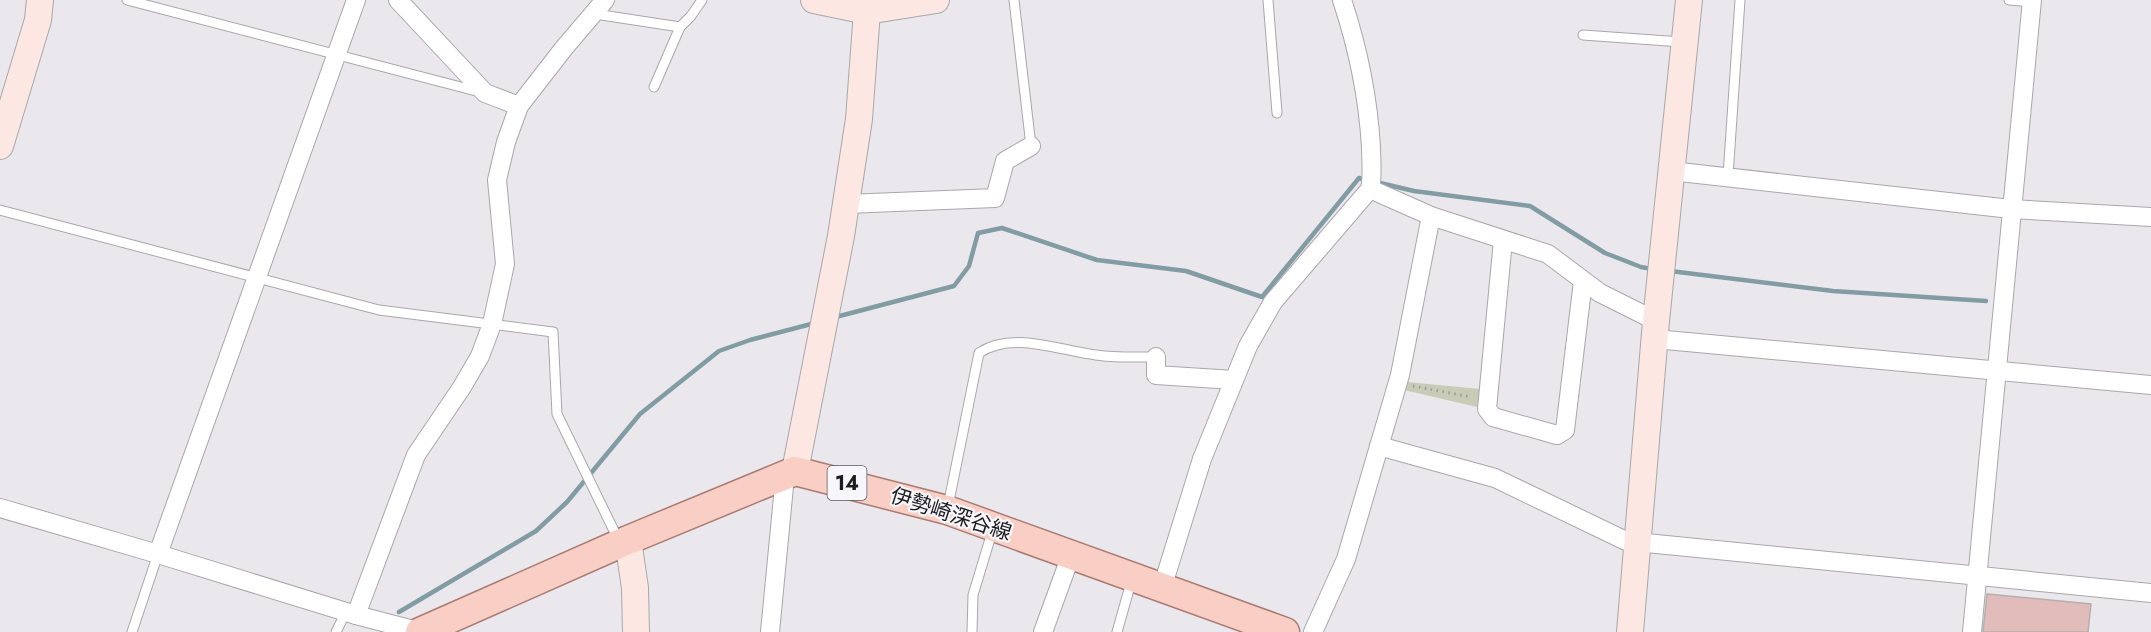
<svg xmlns="http://www.w3.org/2000/svg" width="2151" height="632" font-family="Jost,'Noto Sans JP',sans-serif">
  <style>
    .green { fill: #c8ccb6 }
    .lines { fill: none; stroke-linecap: round; stroke-linejoin: round }
    .stream { stroke: #829ca4; stroke-width: 4.5 }
    .building { fill: #e1bcbb; stroke: #b4afae; stroke-width: 1.5 }
    .lane-casing { stroke: #a9a7ac; stroke-width: 11 }
    .street-casing { stroke: #a9a7ac; stroke-width: 20 }
    .secondary-casing { stroke: #a9a7ac; stroke-width: 28 }
    .primary-casing { stroke: #a97b72; stroke-width: 31 }
    .path { stroke: #9d9b9f; stroke-width: 3; stroke-dasharray: 1.5 4.5; stroke-linecap: butt }
    .lane { stroke: #fff; stroke-width: 9 }
    .street { stroke: #fff; stroke-width: 18 }
    .secondary { stroke: #fce7e2; stroke-width: 26 }
    .primary { stroke: #f9cec5; stroke-width: 28 }
    .labels { text-anchor: middle; stroke-width: 4.5; stroke-linejoin: round; paint-order: stroke }
    .shield { fill: #f7f6fa; stroke: #5e5d5f; stroke-width: 1.5 }
    .shield-label { font-size: 20px; font-weight: bold; fill: #1c1b1d }
    .street-label { font-size: 21px; fill: #1c1b1d; stroke: #f7f6fa }
  </style>
  <rect width="100%" height="100%" fill="#eae8ed"/>
  <!-- green -->
  <path class="green" d="M1408 382 1480 389 1477 407 1404 390Z"/>
  <g class="lines">
    <!-- stream -->
    <g class="stream">
      <path d="M1376 182 1414 191 1530 206 1605 253 1641 267 1652 269"/>
      <path d="M1670 271 1833 291 1986 301"/>
      <path d="M832 318 954 286 969 266 978 233 1002 228 1097 260 1186 271 1262 297 1359 178 1368 181"/>
      <path d="M399 612 536 531 567 502 640 414 719 351 750 340 815 323"/>
    </g>
  </g>
  <!-- building -->
  <path class="building" d="M1987 594 2091 604 2088 632H1983Z"/>
  <g class="lines">
    <!-- lane casing -->
    <g class="lane-casing">
      <g id="lane">
        <path d="M127 0 480 92"/>
        <path d="M1014 0 1031 146"/>
        <path d="M1268 0 1277 113"/>
        <path d="M2009 0 2032 2"/>
        <path d="M595 14 680 27 691 16 702 0"/>
        <path d="M1583 35 1682 42"/>
        <path d="M654 87 680 27"/>
        <path d="M1728 176 1740 0"/>
        <path d="M0 210 379 310 553 332 557 414 618 539"/>
        <path d="M948 506 979 353C1012 330 1060 351 1096 355 1116 358 1136 357 1156 357"/>
        <path d="M132 632 158 554"/>
        <path d="M336 632 346 612"/>
        <path d="M972 632 973 595 993 529"/>
        <path d="M1117 632 1132 579"/>
      </g>
    </g>
    <!-- street casing -->
    <g class="street-casing">
      <g id="street">
        <path d="M398 0 485 93 519 106"/>
        <path d="M1671 171 2011 209 2151 217"/>
        <path d="M1370 189 1431 216 1548 254 1600 293 1656 321"/>
        <path d="M846 204 995 198 1005 161 1031 146"/>
        <path d="M1503 240 1487 409 1493 417 1557 435 1565 430 1583 281"/>
        <path d="M1655 339 2151 385"/>
        <path d="M1156 357V375L1234 380"/>
        <path d="M1379 446 1495 478 1626 541 2151 593"/>
        <path d="M0 508 158 554 356 615 421 632"/>
        <path d="M158 554 356 0"/>
        <path d="M1162 588 1202 459 1248 346 1273 302 1370 189C1373 175 1371 162 1371 147 1368 97 1358 48 1342 0"/>
        <path d="M356 615 416 455 462 387 480 356 492 324 505 264 497 180 506 142 519 106 564 48 605 0"/>
        <path d="M770 632 785 476"/>
        <path d="M1043 632 1071 555"/>
        <path d="M1313 632 1346 559 1400 375 1431 216"/>
        <path d="M1972 632 2032 0"/>
      </g>
    </g>
    <!-- secondary casing -->
    <g class="secondary-casing">
      <g id="secondary">
        <path d="M814 0 867 11 936 0"/>
        <path d="M0 146 38 20 40 0"/>
        <path d="M795 471 841 236 859 119 867 11"/>
        <path d="M628 540 635 588 636 632"/>
        <path d="M1630 632 1656 321 1689 0"/>
      </g>
    </g>
    <!-- primary casing -->
    <g class="primary-casing">
      <path id="primary" d="M420 632 628 540 795 471 947 510 1285 632"/>
    </g>
    <!-- path -->
    <path class="path" d="M1413 386 1471 397"/>
    <!-- lane -->
    <use href="#lane" class="lane"/>
    <!-- street -->
    <use href="#street" class="street"/>
    <!-- secondary -->
    <use href="#secondary" class="secondary"/>
    <!-- primary -->
    <use href="#primary" class="primary"/>
  </g>
  <g class="labels">
    <!-- shield labels -->
    <rect class="shield" x="827.5" y="466" width="39" height="34" rx="4.5"/>
    <g class="shield-label">
      <text x="847" y="490">14</text>
    </g>
    <!-- street labels -->
    <g class="street-label">
      <text transform="translate(951 514) rotate(18)" y="7">伊勢崎深谷線</text>
    </g>
  </g>
</svg>
